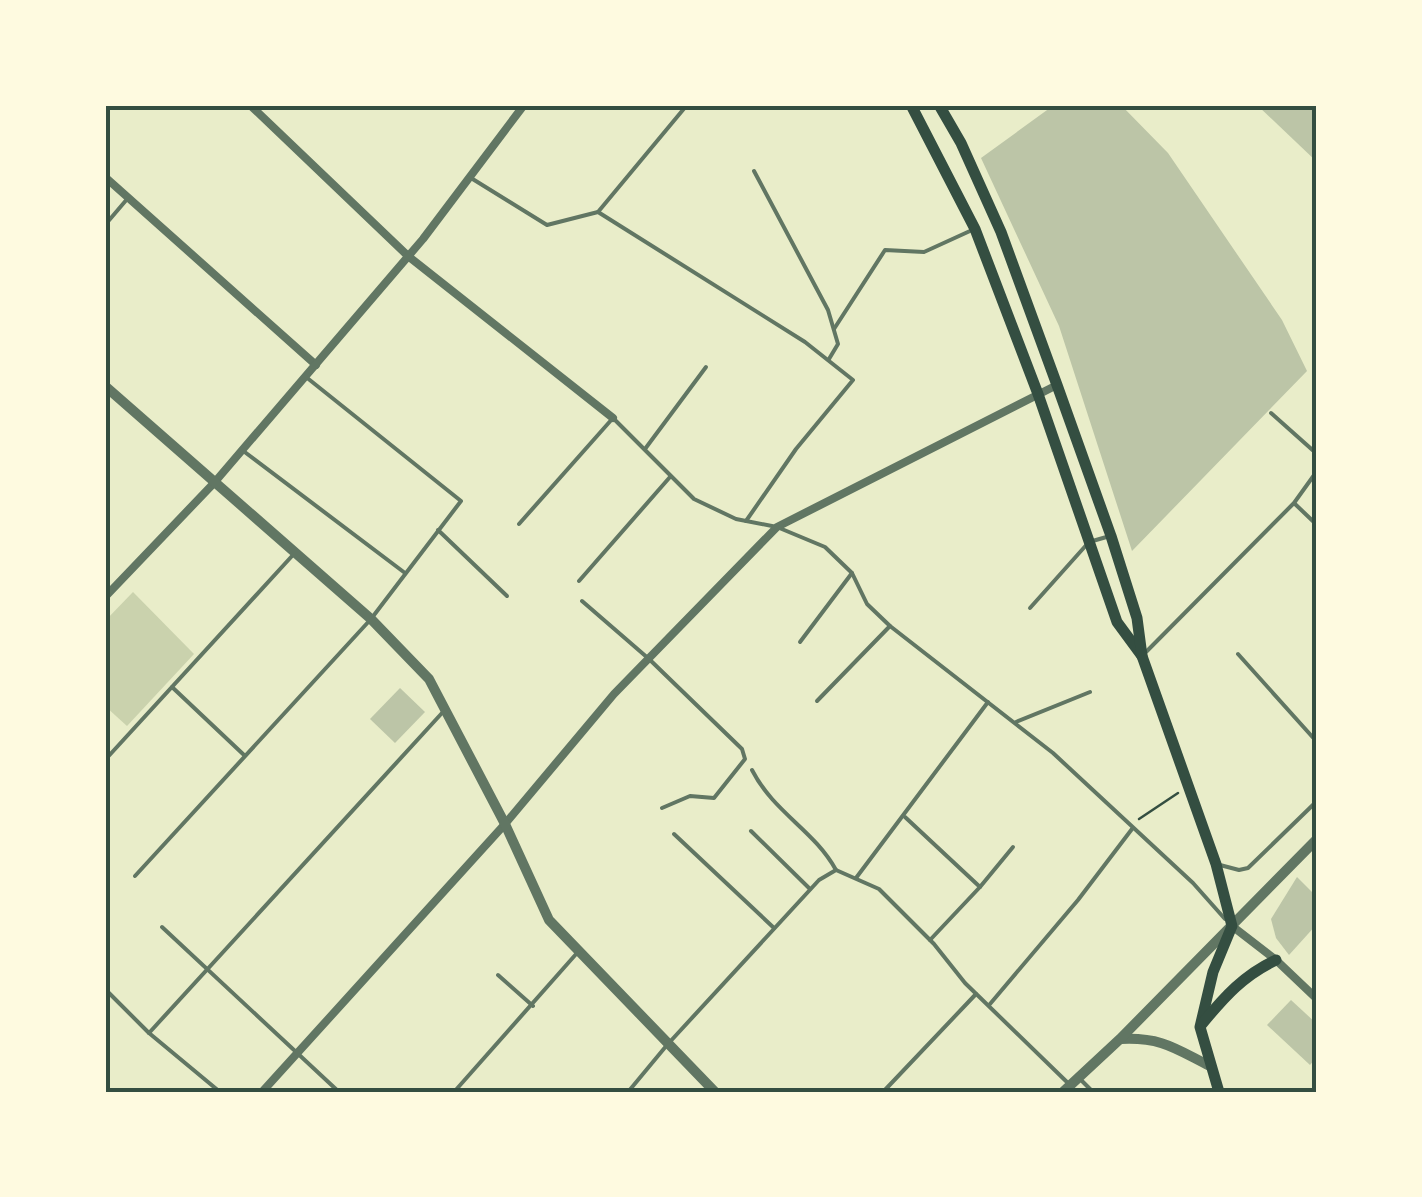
<svg xmlns="http://www.w3.org/2000/svg" width="1422" height="1197" font-family="'Fira Sans Condensed',sans-serif">
  <style>
    .green { fill: #cad2ad }
    .building { fill: #bcc5a7 }
    .lines { fill: none; stroke-linecap: round; stroke-linejoin: round }
    .path { stroke: #344e41; stroke-width: 2.5 }
    .service { stroke: #617663; stroke-width: 4 }
    .minor { stroke: #617663; stroke-width: 8 }
    .tertiary { stroke: #617663; stroke-width: 10 }
    .secondary { stroke: #344e41; stroke-width: 11 }
    .neatline { fill: none; stroke: #344e41; stroke-width: 4 }
  </style>
  <rect width="100%" height="100%" fill="#e9edc9"/>
  <!-- green -->
  <path class="green" d="M133 592 194 654 127 726 105 706V621Z"/>
  <!-- building -->
  <g class="building">
    <path d="M1054 105H1121L1168 153 1282 320 1307 371 1132 551 1059 326 981 158Z"/>
    <path d="M1257 105H1309L1317 112V162Z"/>
    <path d="M400 688 425 712 395 743 370 719Z"/>
    <path d="M1297 877 1317 897V924L1289 955 1276 938 1271 919Z"/>
    <path d="M1291 1000 1317 1024V1057L1310 1065 1267 1025Z"/>
  </g>
  <g class="lines">
    <!-- path -->
    <path class="path" d="M1139 819 1178 793"/>
    <!-- service -->
    <g class="service">
      <path d="M754 171 828 310 838 344 829 359"/>
      <path d="M471 178 547 225 598 212 805 342 853 380 796 449 746 521"/>
      <path d="M598 212 687 105"/>
      <path d="M105 225 128 198"/>
      <path d="M834 329 885 250 924 252 970 231"/>
      <path d="M1271 413 1317 454"/>
      <path d="M645 449 706 367"/>
      <path d="M242 450 405 573"/>
      <path d="M1295 504 1317 525"/>
      <path d="M519 524 613 418 694 499 736 519 777 527 825 547 852 573 867 604 890 626 1053 753 1193 883 1225 919"/>
      <path d="M438 530 507 596"/>
      <path d="M579 581 670 477"/>
      <path d="M582 601 649 659 742 749 745 759 714 798 690 796 662 808"/>
      <path d="M1030 608 1089 542 1110 536"/>
      <path d="M800 642 852 573"/>
      <path d="M1145 653 1294 503 1317 471"/>
      <path d="M1238 654 1317 742"/>
      <path d="M172 687 244 755"/>
      <path d="M817 701 890 626"/>
      <path d="M1016 722 1090 692"/>
      <path d="M105 760 292 556"/>
      <path d="M752 770C774 813 814 830 836 870"/>
      <path d="M905 817 980 887 930 940"/>
      <path d="M751 831 810 889"/>
      <path d="M674 834 774 928"/>
      <path d="M1220 865 1239 870 1248 868 1317 801"/>
      <path d="M135 876 371 619 461 501 306 377"/>
      <path d="M856 878 988 702"/>
      <path d="M980 887 1013 847"/>
      <path d="M162 927 339 1092"/>
      <path d="M498 975 533 1006"/>
      <path d="M105 989 149 1033 220 1092"/>
      <path d="M990 1004 1078 900 1132 829"/>
      <path d="M149 1033 442 713"/>
      <path d="M1082 1081 1093 1092"/>
      <path d="M454 1092 577 953"/>
      <path d="M628 1092 667 1045 819 880 836 870 879 889 934 944 965 983 1070 1085"/>
      <path d="M883 1092 976 994"/>
    </g>
    <!-- minor -->
    <g class="minor">
      <path d="M250 105 408 256 613 418"/>
      <path d="M105 177 316 365"/>
      <path d="M105 597 214 483 423 239 524 105"/>
      <path d="M1232 926 1276 960 1317 999"/>
      <path d="M262 1092 505 824 614 694 777 527 1057 385"/>
    </g>
    <!-- tertiary -->
    <g class="tertiary">
      <path d="M105 386 371 619 429 679 505 824 549 920 715 1092"/>
      <path d="M1121 1039C1162 1037 1176 1049 1210 1066"/>
      <path d="M1063 1092 1120 1039 1317 839"/>
    </g>
    <!-- secondary -->
    <g class="secondary">
      <path d="M911 105 975 229 1038 394 1117 622 1142 656"/>
      <path d="M939 105 961 143 1001 232 1057 385 1111 536 1137 618 1142 656 1216 864 1232 926 1213 972 1200 1027 1219 1092"/>
      <path d="M1202 1024C1225 996 1244 975 1276 960"/>
    </g>
  </g>
  <!-- border -->
  <rect width="1422" height="1197" fill="none" stroke="#fefae0" stroke-width="215"/>
  <rect x="108" y="108" width="1206" height="982" class="neatline"/>
</svg>
